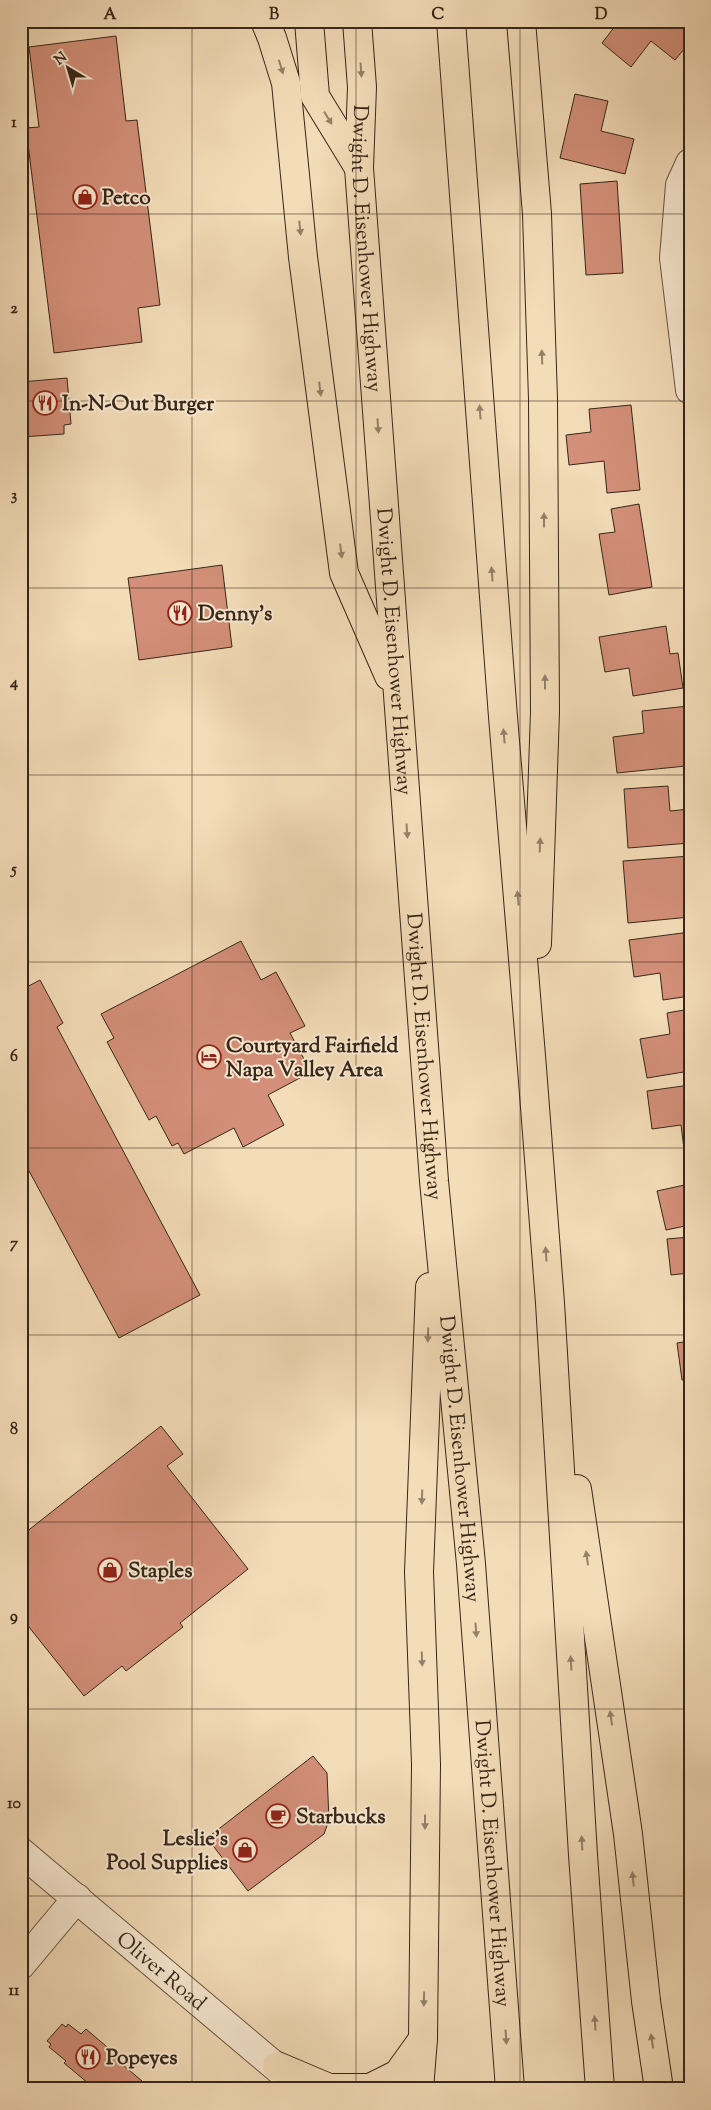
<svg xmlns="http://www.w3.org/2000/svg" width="711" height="2110" font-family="'Sorts Mill Goudy',serif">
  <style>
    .building { fill: #d38f79; stroke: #372618 }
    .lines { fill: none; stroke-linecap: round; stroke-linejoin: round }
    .minor-casing { stroke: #665440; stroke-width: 30 }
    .highway-casing { stroke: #372618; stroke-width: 30 }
    .minor { stroke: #f7e8d1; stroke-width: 28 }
    .highway { stroke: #f3dcb8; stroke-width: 28 }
    .oneway { fill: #958168 }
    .grid { fill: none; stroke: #372618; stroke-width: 1; stroke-opacity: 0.55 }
    .labels { text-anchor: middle; stroke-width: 4; stroke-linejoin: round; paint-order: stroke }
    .poi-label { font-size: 21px; font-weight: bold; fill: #372618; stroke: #f7e8d1; text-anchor: start }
    .street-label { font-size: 21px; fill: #372618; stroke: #f7e8d1 }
    .neatline { fill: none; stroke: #372618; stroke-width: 2 }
    .grid-label { font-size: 16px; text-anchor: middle; font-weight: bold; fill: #372618 }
  </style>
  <rect width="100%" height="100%" fill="#f3dcb8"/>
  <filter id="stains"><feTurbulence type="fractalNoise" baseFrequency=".004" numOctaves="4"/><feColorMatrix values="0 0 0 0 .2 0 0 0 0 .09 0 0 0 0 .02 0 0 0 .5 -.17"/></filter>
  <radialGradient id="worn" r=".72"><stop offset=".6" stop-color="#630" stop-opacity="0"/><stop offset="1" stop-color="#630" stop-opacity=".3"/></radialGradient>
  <!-- building -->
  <g class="building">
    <path d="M619 21H681L690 29V42L675 60 651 41 631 67 602 43Z"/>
    <path d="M116 36 126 121 137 120 160 305 138 308 142 342 54 353 26 128 39 127 29 47Z"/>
    <path d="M575 94 608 101 601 131 634 139 625 174 560 158Z"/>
    <path d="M617 181 623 273 586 275 580 184Z"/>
    <path d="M67 378 71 424 64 425V434L22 437 21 444V382Z"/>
    <path d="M631 405 640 490 607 493 604 461 569 465 566 435 591 432 589 409Z"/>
    <path d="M639 504 652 587 609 595 599 534 615 532 611 509Z"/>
    <path d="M222 565 232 647 139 660 128 578Z"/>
    <path d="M666 626 670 654 678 653 683 688 633 696 629 668 605 672 599 637Z"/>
    <path d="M688 706 690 737 684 738 686 766 617 773 613 737 644 733 642 711Z"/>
    <path d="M668 786 670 811 690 809V843L628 848 624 789Z"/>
    <path d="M690 856V917L628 923 623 861Z"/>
    <path d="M690 932V996L663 1000 660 973 634 977 629 940Z"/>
    <path d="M241 941 261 980 276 972 305 1026 290 1033 311 1072 268 1095 284 1125 243 1147 234 1128 184 1154 178 1143 172 1146 156 1116 149 1120 107 1042 114 1038 101 1014Z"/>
    <path d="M40 980 63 1023 57 1027 200 1295 119 1338 21 1156V990Z"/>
    <path d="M690 1009V1071L647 1078 640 1039 670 1034 667 1013Z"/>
    <path d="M690 1085V1148L684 1149 681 1125 652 1129 647 1091Z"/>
    <path d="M690 1164V1225L666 1230 657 1191 689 1184 685 1165Z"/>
    <path d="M690 1237V1273L671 1275 667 1239Z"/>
    <path d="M690 1341V1379L682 1380 677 1343Z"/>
    <path d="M687 1413H690V1437Z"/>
    <path d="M161 1426 183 1454 167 1466 248 1569 180 1623 183 1627 126 1671 122 1666 84 1696 21 1617V1536Z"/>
    <path d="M313 1756 327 1773 329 1820 324 1834 248 1891 207 1838Z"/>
    <path d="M62 2024 66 2027 68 2024 81 2034 86 2029 113 2052 110 2054 142 2081 135 2089H95L64 2063 66 2061 49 2047 51 2044 47 2041Z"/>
  </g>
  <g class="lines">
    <!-- minor casing -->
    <g class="minor-casing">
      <g id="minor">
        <path d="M690 163 680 185 674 258 690 390"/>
        <path id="s1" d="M21 1852 295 2083"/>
        <path d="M21 1965 77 1898"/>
      </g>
    </g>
    <!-- highway casing -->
    <g class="highway-casing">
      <g id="highway">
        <path d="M265 21 272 38 286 83 303 257 344 573 389 676"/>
        <path d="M309 21 315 96 359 168"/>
        <path id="s2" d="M357 21 362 87 359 168 434 1181 471 1564 510 2089"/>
        <path d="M451 21 503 717 532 1068 550 1303 583 1855 600 2089"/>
        <path d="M521 21 537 214 543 399 545 712 537 944"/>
        <path d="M577 1489 628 1834 646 2001 659 2089"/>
        <path d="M277 2066 329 2088H370L398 2074 423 2039"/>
        <path d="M419 2089 423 2039 426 1764 419 1572 430 1287"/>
      </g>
    </g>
    <!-- minor -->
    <use href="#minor" class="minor"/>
    <!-- highway -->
    <use href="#highway" class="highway"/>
  </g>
  <!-- one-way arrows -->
  <defs><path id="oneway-solid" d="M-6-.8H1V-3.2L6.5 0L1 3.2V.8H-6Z" transform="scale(1.25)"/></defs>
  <g class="oneway">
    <use href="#oneway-solid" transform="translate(281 67) rotate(73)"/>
    <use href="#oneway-solid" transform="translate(361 70) rotate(86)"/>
    <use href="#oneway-solid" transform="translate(328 118) rotate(58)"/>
    <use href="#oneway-solid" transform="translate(300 228) rotate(84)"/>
    <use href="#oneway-solid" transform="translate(542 357) rotate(-92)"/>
    <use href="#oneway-solid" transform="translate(320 389) rotate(83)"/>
    <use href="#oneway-solid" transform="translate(480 412) rotate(-94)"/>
    <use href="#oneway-solid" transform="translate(378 426) rotate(86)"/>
    <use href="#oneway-solid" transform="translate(544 520) rotate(-90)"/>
    <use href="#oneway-solid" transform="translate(341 551) rotate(83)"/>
    <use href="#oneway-solid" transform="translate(492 574) rotate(-94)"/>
    <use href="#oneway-solid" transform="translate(545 682) rotate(-90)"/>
    <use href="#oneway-solid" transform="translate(504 736) rotate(-95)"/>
    <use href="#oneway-solid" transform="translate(407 831) rotate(86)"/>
    <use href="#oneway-solid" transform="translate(540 845) rotate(-88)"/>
    <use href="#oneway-solid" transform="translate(518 898) rotate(-95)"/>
    <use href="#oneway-solid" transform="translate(546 1254) rotate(-94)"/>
    <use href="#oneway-solid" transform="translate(428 1335) rotate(92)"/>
    <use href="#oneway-solid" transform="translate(422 1497) rotate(92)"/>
    <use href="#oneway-solid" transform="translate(587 1558) rotate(-98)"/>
    <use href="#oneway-solid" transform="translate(476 1630) rotate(86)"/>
    <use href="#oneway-solid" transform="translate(422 1659) rotate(88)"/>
    <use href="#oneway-solid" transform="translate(571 1663) rotate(-93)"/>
    <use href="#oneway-solid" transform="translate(611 1718) rotate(-98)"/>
    <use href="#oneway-solid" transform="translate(425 1822) rotate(90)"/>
    <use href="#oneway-solid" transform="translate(582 1843) rotate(-93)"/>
    <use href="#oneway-solid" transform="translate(633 1879) rotate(-96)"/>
    <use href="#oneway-solid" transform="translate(424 1999) rotate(91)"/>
    <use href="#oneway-solid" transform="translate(595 2023) rotate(-94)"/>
    <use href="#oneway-solid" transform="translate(506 2037) rotate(86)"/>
    <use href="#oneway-solid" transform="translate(652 2041) rotate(-99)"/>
  </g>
  <!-- grid -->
  <path class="grid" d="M192 21V2089M356 21V2089M520 21V2089M21 214H690M21 401H690M21 588H690M21 775H690M21 962H690M21 1148H690M21 1335H690M21 1522H690M21 1709H690M21 1896H690"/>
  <!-- icons -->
  <defs>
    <g id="shop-ring" transform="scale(1.25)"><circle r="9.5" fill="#f7e8d1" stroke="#8f2418" stroke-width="1.5"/><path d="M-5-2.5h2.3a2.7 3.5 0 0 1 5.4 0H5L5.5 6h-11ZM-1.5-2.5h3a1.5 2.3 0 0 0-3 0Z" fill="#8f2418"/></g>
    <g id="restaurant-ring" transform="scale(1.25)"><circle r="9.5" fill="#f7e8d1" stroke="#8f2418" stroke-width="1.5"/><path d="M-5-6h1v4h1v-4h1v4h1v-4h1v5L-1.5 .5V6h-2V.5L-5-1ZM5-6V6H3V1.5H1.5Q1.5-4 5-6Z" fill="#8f2418"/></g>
    <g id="hotel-ring" transform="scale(1.25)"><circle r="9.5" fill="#f7e8d1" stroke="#8f2418" stroke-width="1.5"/><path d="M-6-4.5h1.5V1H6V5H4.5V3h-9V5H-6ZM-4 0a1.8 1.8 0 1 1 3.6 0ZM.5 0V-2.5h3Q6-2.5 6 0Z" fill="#8f2418"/></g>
    <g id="cafe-ring" transform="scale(1.25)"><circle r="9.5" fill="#f7e8d1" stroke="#8f2418" stroke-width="1.5"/><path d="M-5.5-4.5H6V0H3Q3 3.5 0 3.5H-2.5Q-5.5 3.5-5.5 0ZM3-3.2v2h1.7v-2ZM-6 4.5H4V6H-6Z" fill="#8f2418"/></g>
  </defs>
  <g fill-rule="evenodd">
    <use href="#shop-ring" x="85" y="197"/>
    <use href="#restaurant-ring" x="45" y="403"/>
    <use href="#restaurant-ring" x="180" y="613"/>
    <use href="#hotel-ring" x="209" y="1057"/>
    <use href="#shop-ring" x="110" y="1570"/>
    <use href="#cafe-ring" x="278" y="1816"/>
    <use href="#shop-ring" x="245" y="1850"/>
    <use href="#restaurant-ring" x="88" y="2057"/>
  </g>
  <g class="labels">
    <!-- poi labels -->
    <g class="poi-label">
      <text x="102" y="204">Petco</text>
      <text x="62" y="410">In-N-Out Burger</text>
      <text x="198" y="620">Denny's</text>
      <text x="226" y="1052">Courtyard Fairfield<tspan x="226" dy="24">Napa Valley Area</tspan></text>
      <text x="128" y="1577">Staples</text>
      <text x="296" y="1823">Starbucks</text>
      <text x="228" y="1845" text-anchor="end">Leslie's<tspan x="228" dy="24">Pool Supplies</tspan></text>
      <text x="106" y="2064">Popeyes</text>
    </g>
    <!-- street labels -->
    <g class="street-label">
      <text dy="7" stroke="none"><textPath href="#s2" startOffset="228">Dwight D. Eisenhower Highway</textPath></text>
      <text dy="7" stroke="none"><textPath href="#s2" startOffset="632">Dwight D. Eisenhower Highway</textPath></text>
      <text dy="7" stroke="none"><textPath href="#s2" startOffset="1038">Dwight D. Eisenhower Highway</textPath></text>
      <text dy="7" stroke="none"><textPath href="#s2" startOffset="1442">Dwight D. Eisenhower Highway</textPath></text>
      <text dy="7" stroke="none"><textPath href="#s2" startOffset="1848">Dwight D. Eisenhower Highway</textPath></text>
      <text dy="7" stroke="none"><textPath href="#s1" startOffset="184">Oliver Road</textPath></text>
    </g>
  </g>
  <!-- margin -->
  <rect width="711" height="2110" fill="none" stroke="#f3dcb8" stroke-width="55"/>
  <!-- north arrow -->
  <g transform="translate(68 68) rotate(322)" stroke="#f7e8d1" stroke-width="4" paint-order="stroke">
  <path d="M0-4L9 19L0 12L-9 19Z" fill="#372618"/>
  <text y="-8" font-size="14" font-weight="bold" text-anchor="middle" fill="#372618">N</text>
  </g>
  <rect x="28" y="28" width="656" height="2054" class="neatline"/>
  <g class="grid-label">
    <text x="110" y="19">A</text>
    <text x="274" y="19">B</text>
    <text x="438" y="19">C</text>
    <text x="601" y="19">D</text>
    <text x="14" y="127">1</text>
    <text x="14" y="313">2</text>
    <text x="14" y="500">3</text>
    <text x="14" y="687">4</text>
    <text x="14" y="874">5</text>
    <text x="14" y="1061">6</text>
    <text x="14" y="1248">7</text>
    <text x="14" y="1434">8</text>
    <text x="14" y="1621">9</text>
    <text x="14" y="1808">10</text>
    <text x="14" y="1995">11</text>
  </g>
  <rect width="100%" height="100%" filter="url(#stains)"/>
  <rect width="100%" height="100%" fill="url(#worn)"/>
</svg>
